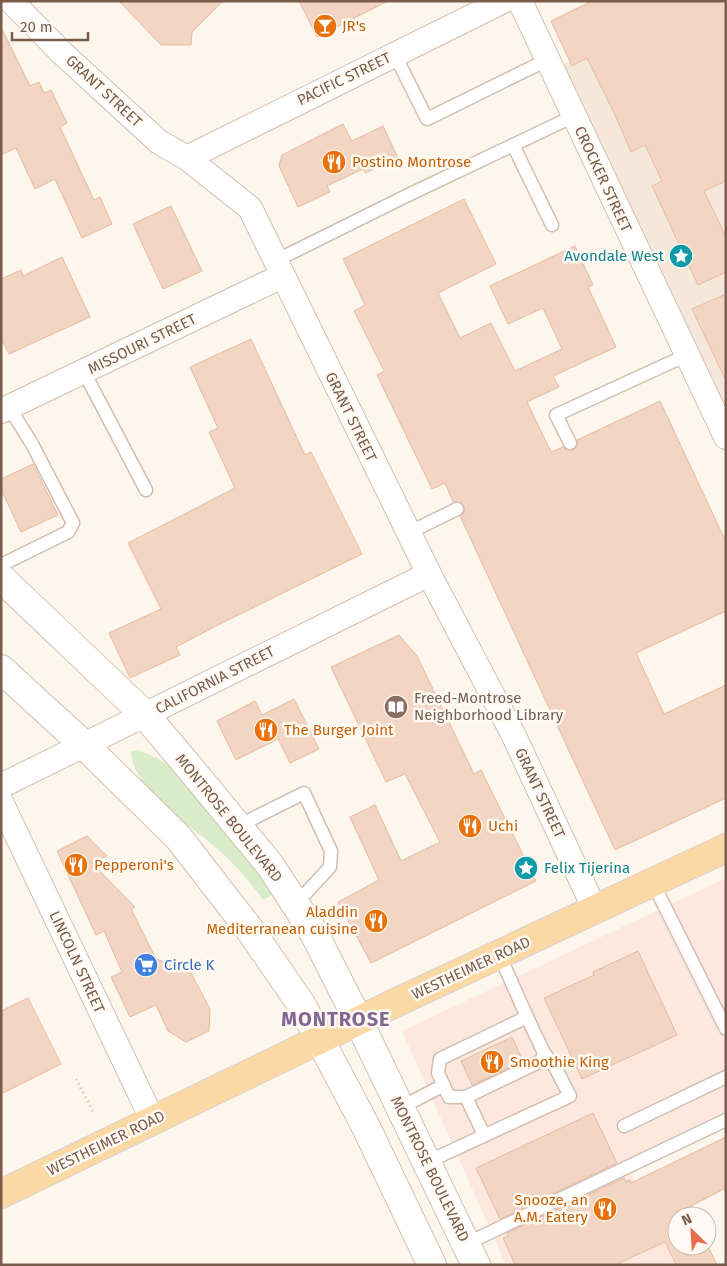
<svg xmlns="http://www.w3.org/2000/svg" width="727" height="1266" font-family="'Fira Sans',sans-serif">
  <style>
    .residential { fill: #f5e8da }
    .commercial { fill: #fde8e0 }
    .green { fill: #d8ecc9 }
    .building { fill: #f3d5c3; stroke: #e6bba3 }
    .lines { fill: none; stroke-linecap: round; stroke-linejoin: round }
    .lane-casing { stroke: #d1beb0; stroke-width: 15 }
    .street-casing { stroke: #d1beb0; stroke-width: 26 }
    .secondary-casing { stroke: #d6c0b0; stroke-width: 30 }
    .primary-casing { stroke: #dad1cd; stroke-width: 30 }
    .path { stroke: #d9b8a5; stroke-width: 3; stroke-dasharray: 1 4; stroke-linecap: butt }
    .lane { stroke: #fff; stroke-width: 12 }
    .street { stroke: #fff; stroke-width: 24 }
    .secondary { stroke: #fff; stroke-width: 28 }
    .primary { stroke: #fbd9a5; stroke-width: 28 }
    .labels { text-anchor: middle; stroke-width: 5; stroke-linejoin: round; paint-order: stroke }
    .food-label { font-size: 15px; fill: #c56008; stroke: #fffaf3; text-anchor: start }
    .street-label { font-size: 15px; fill: #7a5c4d; stroke: #fffaf3 }
    .culture-label { font-size: 15px; fill: #0d838f; stroke: #fffaf3; text-anchor: end }
    .education-label { font-size: 15px; fill: #785e54; stroke: #fffaf3; text-anchor: start }
    .shop-label { font-size: 15px; fill: #366cbe; stroke: #fffaf3; text-anchor: start }
    .district-label { font-size: 20px; font-weight: bold; letter-spacing: 1px; fill: #846695; stroke: #fffaf3 }
  </style>
  <rect width="100%" height="100%" fill="#fdf6ec"/>
  <!-- residential -->
  <path class="residential" d="M692 1H726V440L546 73Z"/>
  <!-- commercial -->
  <path class="commercial" d="M726 878V1115L625 1162 675 1265H506L402 1031Z"/>
  <!-- green -->
  <path class="green" d="M138 750 157 758 173 768 225 825 274 894 263 900C251 883 238 868 223 854 196 828 133 793 131 751Z"/>
  <!-- building -->
  <g class="building">
    <path d="M119 1H223L192 32 191 45H161Z"/>
    <path d="M299 1H388L317 37Z"/>
    <path d="M592 1H726V181L704 191 726 237V272L698 285 652 186 662 181 645 145 631 152 616 117 587 58 572 66 551 21Z"/>
    <path d="M1 27 30 86 39 82 44 93 51 90 67 123 60 127 94 200 100 197 112 224 82 238 55 179 35 189 16 148 1 155Z"/>
    <path d="M343 124 352 141 383 126 398 158 365 173 363 169 327 186 330 192 298 207 279 166 282 155Z"/>
    <path d="M464 199 496 264 438 293 460 338 491 323 515 371 562 349 543 308 508 324 490 286 575 246 593 285 588 287 616 347 553 376 559 387 527 402 551 452 563 447 566 450H573L577 447V440L660 401 726 542V611L636 653 664 714 726 685V798L615 850 460 516 464 513V506L461 502H453L445 483 432 489 377 375 384 371 354 311 365 305 343 259Z"/>
    <path d="M171 206 202 271 163 289 133 224Z"/>
    <path d="M62 257 90 317 9 354 1 338V279L21 270 23 276Z"/>
    <path d="M726 294V381L692 309Z"/>
    <path d="M251 339 305 455 311 452 362 554 216 626 176 647 180 655 130 678 109 633 161 609 128 543 235 488 209 432 218 428 190 367Z"/>
    <path d="M33 464 58 515 21 532 1 489V479Z"/>
    <path d="M399 635 417 656 474 774 481 770 536 881 371 963 338 902 379 880 350 817 375 805 401 861 440 842 405 774 386 782 331 667Z"/>
    <path d="M294 699 319 749 290 763 278 739 236 760 217 721 255 701 262 715Z"/>
    <path d="M87 836 107 856 92 863 135 907 131 909 156 959 190 971 210 1009 209 1031 186 1042 168 1031 156 1005 130 1017 111 977 122 972 104 931 96 935 57 851Z"/>
    <path d="M638 951 677 1035 582 1079 544 998 594 975 593 972Z"/>
    <path d="M28 998 61 1064 1 1094V1011Z"/>
    <path d="M512 1037 523 1061 472 1085 461 1061Z"/>
    <path d="M593 1113 617 1163 500 1219 476 1168Z"/>
    <path d="M726 1137V1188L689 1207 693 1216H677V1246H707V1244L717 1265H676L665 1242 615 1265H515L503 1238 508 1236 507 1233 624 1178 625 1182 630 1180 631 1183Z"/>
  </g>
  <g class="lines">
    <!-- lane casing -->
    <g class="lane-casing">
      <g id="lane">
        <path d="M395 55 427 119 547 60"/>
        <path d="M513 145 552 225"/>
        <path d="M275 261 404 197 574 116"/>
        <path d="M84 372 146 490"/>
        <path d="M570 443 556 415 687 355"/>
        <path d="M408 533 457 509"/>
        <path d="M1 565 68 532 73 523 32 444 9 407"/>
        <path d="M238 826 304 793 331 851 330 867 295 905"/>
        <path d="M653 883 726 1029"/>
        <path d="M499 954 527 1017"/>
        <path d="M527 1017 544 1053 541 1061 466 1097H449L438 1073 440 1059Z"/>
        <path d="M466 1097 484 1135"/>
        <path d="M400 1108 444 1085"/>
        <path d="M624 1126 726 1077"/>
        <path d="M427 1162 570 1096 555 1067 544 1053"/>
        <path d="M466 1244 726 1120"/>
      </g>
    </g>
    <!-- street casing -->
    <g class="street-casing">
      <g id="street">
        <path d="M11 1 62 53 159 142 187 158 250 208 429 574 514 736 595 910"/>
        <path d="M520 1 726 437"/>
        <path d="M187 158 503 1"/>
        <path d="M1 411 282 276"/>
        <path d="M1 786 429 574"/>
        <path d="M1 802 153 1121"/>
      </g>
    </g>
    <!-- secondary casing -->
    <g class="secondary-casing">
      <g id="secondary">
        <path d="M1 578 145 715 184 761 270 865 314 933 358 1020 476 1265"/>
        <path d="M1 669 84 745 178 837 250 930 301 1004 365 1125 432 1265"/>
      </g>
    </g>
    <!-- primary casing -->
    <g class="primary-casing">
      <path id="primary" d="M1 1194 393 1004 726 848"/>
    </g>
    <!-- path -->
    <path class="path" d="M76 1079 93 1112"/>
    <!-- lane -->
    <use href="#lane" class="lane"/>
    <!-- street -->
    <use href="#street" class="street"/>
    <!-- secondary -->
    <use href="#secondary" class="secondary"/>
    <!-- primary -->
    <use href="#primary" class="primary"/>
  </g>
  <!-- icons -->
  <defs>
    <g id="bar-disc" transform="scale(1.25)"><circle r="9.5" fill="#e8710a" stroke="#fffaf3"/><path d="M-6-5H6L.8 .8V4.5H3.5V6h-7V4.5H-.8V.8Z" fill="#fff"/></g>
    <g id="restaurant-disc" transform="scale(1.25)"><circle r="9.5" fill="#e8710a" stroke="#fffaf3"/><path d="M-5-6h1v4h1v-4h1v4h1v-4h1v5L-1.5 .5V6h-2V.5L-5-1ZM5-6V6H3V1.5H1.5Q1.5-4 5-6Z" fill="#fff"/></g>
    <g id="sight-disc" transform="scale(1.25)"><circle r="9.5" fill="#0f9aa8" stroke="#fffaf3"/><path d="M0-6L1.8-2.2L6-1.7L2.9 1.2L3.7 5.4L0 3.3L-3.7 5.4L-2.9 1.2L-6-1.7L-1.8-2.2Z" fill="#fff"/></g>
    <g id="library-disc" transform="scale(1.25)"><circle r="9.5" fill="#8d6e63" stroke="#fffaf3"/><path d="M-6-4Q-3-5.5-.7-3.5V5Q-3 3-6 4ZM6-4Q3-5.5 .7-3.5V5Q3 3 6 4Z" fill="#fff"/></g>
    <g id="supermarket-disc" transform="scale(1.25)"><circle r="9.5" fill="#3f7fe0" stroke="#fffaf3"/><path d="M-6-5.5h2.5l.6 2H6L4.5 2H-2.5L-4.4-4H-6ZM-1.5 3.2a1.3 1.3 0 1 0 .1 0ZM3 3.2a1.3 1.3 0 1 0 .1 0Z" fill="#fff"/></g>
  </defs>
  <g fill-rule="evenodd">
    <use href="#bar-disc" x="325" y="26"/>
    <use href="#restaurant-disc" x="334" y="162"/>
    <use href="#sight-disc" x="681" y="256"/>
    <use href="#library-disc" x="396" y="707"/>
    <use href="#restaurant-disc" x="266" y="730"/>
    <use href="#restaurant-disc" x="470" y="826"/>
    <use href="#restaurant-disc" x="76" y="865"/>
    <use href="#sight-disc" x="526" y="868"/>
    <use href="#restaurant-disc" x="376" y="921"/>
    <use href="#supermarket-disc" x="146" y="965"/>
    <use href="#restaurant-disc" x="492" y="1062"/>
    <use href="#restaurant-disc" x="605" y="1209"/>
  </g>
  <g class="labels">
    <!-- food labels -->
    <g class="food-label">
      <text x="342" y="31">JR's</text>
      <text x="352" y="167">Postino Montrose</text>
      <text x="284" y="735">The Burger Joint</text>
      <text x="488" y="831">Uchi</text>
      <text x="94" y="870">Pepperoni's</text>
      <text x="358" y="917" text-anchor="end">Aladdin<tspan x="358" dy="17">Mediterranean cuisine</tspan></text>
      <text x="510" y="1067">Smoothie King</text>
      <text x="588" y="1205" text-anchor="end">Snooze, an<tspan x="588" dy="17">A.M. Eatery</tspan></text>
    </g>
    <!-- street labels -->
    <g class="street-label">
      <text transform="translate(344 79) rotate(-26)" y="5">PACIFIC STREET</text>
      <text transform="translate(104 91) rotate(43)" y="5">GRANT STREET</text>
      <text transform="translate(603 179) rotate(65)" y="5">CROCKER STREET</text>
      <text transform="translate(142 344) rotate(-26)" y="5">MISSOURI STREET</text>
      <text transform="translate(351 417) rotate(64)" y="5">GRANT STREET</text>
      <text transform="translate(215 680) rotate(-27)" y="5">CALIFORNIA STREET</text>
      <text transform="translate(540 793) rotate(65)" y="5">GRANT STREET</text>
      <text transform="translate(229 818) rotate(51)" y="5">MONTROSE BOULEVARD</text>
      <text transform="translate(77 962) rotate(65)" y="5">LINCOLN STREET</text>
      <text transform="translate(471 968) rotate(-25)" y="5">WESTHEIMER ROAD</text>
      <text transform="translate(106 1143) rotate(-26)" y="5">WESTHEIMER ROAD</text>
      <text transform="translate(430 1169) rotate(64)" y="5">MONTROSE BOULEVARD</text>
    </g>
    <!-- culture labels -->
    <g class="culture-label">
      <text x="664" y="261">Avondale West</text>
      <text x="544" y="873" text-anchor="start">Felix Tijerina</text>
    </g>
    <!-- education labels -->
    <g class="education-label">
      <text x="414" y="703">Freed-Montrose<tspan x="414" dy="17">Neighborhood Library</tspan></text>
    </g>
    <!-- shop labels -->
    <g class="shop-label">
      <text x="164" y="970">Circle K</text>
    </g>
    <!-- district labels -->
    <g class="district-label">
      <text x="336" y="1026">MONTROSE</text>
    </g>
  </g>
  <!-- border -->
  <rect width="727" height="1266" fill="none" stroke="#7a5c4d" stroke-width="5"/>
  <!-- north arrow -->
  <g transform="translate(692 1231) rotate(335)"><circle r="24" fill="#fffaf3" stroke="#cabbb1"/>
  <path d="M0-4L9 19L0 12L-9 19Z" fill="#e76f51"/>
  <text y="-8" font-size="14" font-weight="bold" text-anchor="middle" fill="#7a5c4d">N</text>
  </g>
  <!-- scale -->
  <path d="M12 32v8h76v-8" fill="none" stroke="#7a5c4d" stroke-width="2.5"/>
  <text x="20" y="32" font-size="15" fill="#7a5c4d" stroke="#fffaf3" stroke-width="4" paint-order="stroke">20 m</text>
</svg>
